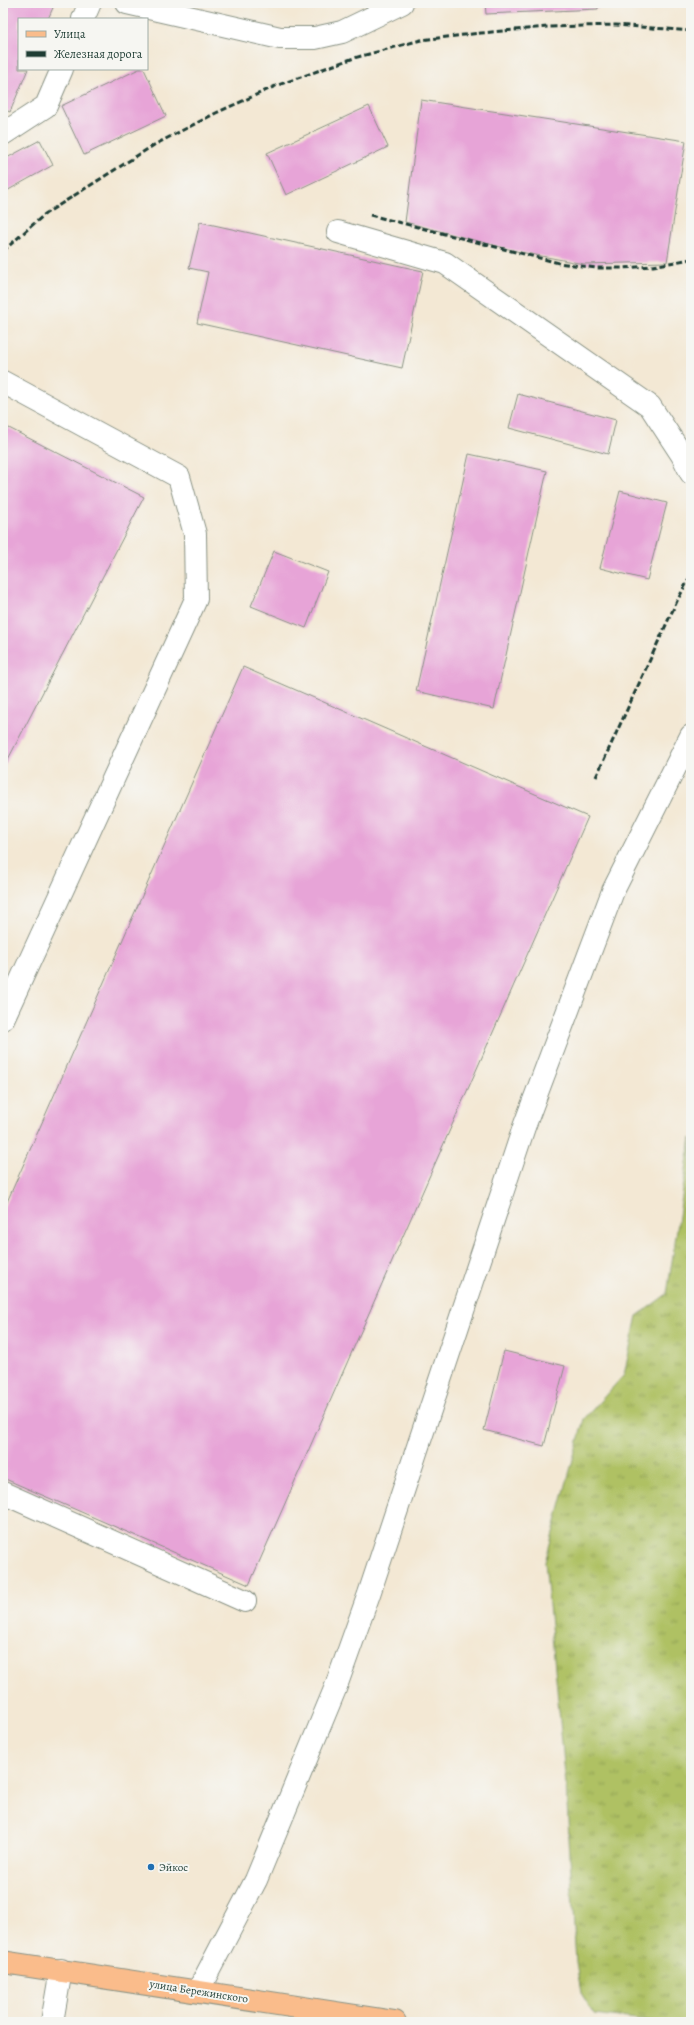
<svg xmlns="http://www.w3.org/2000/svg" width="694" height="2025" font-family="Alegreya,serif">
  <style>
    .grass { fill: url(#grass-tufts); stroke: #677f4c }
    .building { fill: #e7a4d7 }
    .lines { fill: none; stroke-linecap: round; stroke-linejoin: round }
    .minor-casing { stroke: #899284; stroke-width: 24 }
    .major-casing { stroke: #899284; stroke-width: 24 }
    .minor { stroke: #fff; stroke-width: 22 }
    .major { stroke: #fabc8b; stroke-width: 22 }
    .rail { stroke: #1f3d34; stroke-width: 3; stroke-dasharray: 6 3; stroke-linecap: butt }
    .poi-dot { fill: #1f6fb2; stroke: #f6f6f2; stroke-width: 1.5 }
    .labels { text-anchor: middle; stroke-width: 4; stroke-linejoin: round; paint-order: stroke }
    .poi-label { font-size: 11px; fill: #1f3d34; stroke: #f6f6f2; text-anchor: start }
    .street-label { font-size: 11px; fill: #1f3d34; stroke: #f6f6f2 }
  </style>
  <defs>
    <pattern id="grass-tufts" width="24" height="20" patternUnits="userSpaceOnUse"><rect width="24" height="20" fill="#afc164"/><path d="M3 7l-1-3M5 7V3M7 7l1-3M15 17l-1-3M17 17v-4M19 17l1-3" fill="none" stroke="#8e9e53"/></pattern>
  </defs>
  <rect width="100%" height="100%" fill="#f6f6f2"/>
  <filter id="ink" filterUnits="userSpaceOnUse"><feTurbulence type="fractalNoise" baseFrequency=".025" numOctaves="2"/><feDisplacementMap in="SourceGraphic" scale="8" xChannelSelector="R" yChannelSelector="G"/><feConvolveMatrix kernelMatrix="1 2 1 2 8 2 1 2 1" color-interpolation-filters="sRGB"/></filter>
  <filter id="wash" filterUnits="userSpaceOnUse"><feTurbulence type="fractalNoise" baseFrequency=".012" numOctaves="4" result="noise"/><feDisplacementMap in="SourceGraphic" scale="16" xChannelSelector="R" yChannelSelector="G"/><feGaussianBlur stdDeviation="0.9" result="paint"/><feColorMatrix in="noise" values="0 0 0 0 0 0 0 0 0 0 0 0 0 0 0 0 0 1.4 0 .05"/><feComposite in="paint" operator="in"/></filter>
  <g filter="url(#wash)">
    <rect width="100%" height="100%" fill="#f3e8d4"/>
    <!-- grass -->
    <path class="grass" d="M691 1138V2022H661L594 2014 581 1993 576 1963 566 1785 545 1562 584 1419 624 1375 637 1316 667 1294Z"/>
    <g id="blocks">
      <!-- building -->
      <g class="building">
        <path d="M3 3H55L48 19H19V69H28L10 112 3 109Z"/>
        <path d="M485 3H598V9L486 14Z"/>
        <path d="M139 69H144L166 116 84 155 61 106Z"/>
        <path d="M421 100 686 141 667 262 584 264 520 252 405 222Z"/>
        <path d="M369 106 388 147 286 195 267 153Z"/>
        <path d="M40 140 53 165 3 193V160Z"/>
        <path d="M200 222 423 271 402 368 197 323 208 272 189 268Z"/>
        <path d="M518 394 616 420 608 454 509 428Z"/>
        <path d="M3 425 144 497 3 769Z"/>
        <path d="M469 454 547 471 494 709 416 691Z"/>
        <path d="M620 491 667 503 647 580 600 568Z"/>
        <path d="M274 551 328 572 306 628 251 606Z"/>
        <path d="M243 667 588 817 249 1585 3 1478V1211Z"/>
        <path d="M504 1351 565 1366 544 1446 484 1430Z"/>
      </g>
    </g>
  </g>
  <g filter="url(#ink)">
    <use href="#blocks" fill-opacity="0" stroke="#899284" stroke-width="1"/>
    <g class="lines">
      <!-- minor casing -->
      <g class="minor-casing">
        <g id="minor">
          <path d="M127 3 280 38H315L342 32 402 3"/>
          <path d="M83 19 90 3"/>
          <path d="M3 134 46 106 62 69"/>
          <path d="M338 232 445 263 650 406 682 455 691 473"/>
          <path d="M3 382 179 477 195 534 196 599 3 1019"/>
          <path d="M3 1493 245 1601"/>
          <path d="M198 1991 256 1880 335 1689 369 1594 524 1127 613 891 691 736"/>
          <path d="M52 2022 61 1970"/>
        </g>
      </g>
      <!-- major casing -->
      <g class="major-casing">
        <path id="major" d="M3 1962 395 2022"/>
      </g>
      <!-- minor -->
      <use href="#minor" class="minor"/>
      <!-- major -->
      <use href="#major" class="major"/>
      <!-- rail -->
      <g class="rail">
        <path d="M370 215 559 263 596 268H622L653 266 691 259"/>
        <path d="M3 251 45 214 154 145 216 113 278 85 354 58 421 40 481 33 548 27 616 25 691 31"/>
        <path d="M596 777 677 601 691 575"/>
      </g>
    </g>
  </g>
  <!-- markers -->
  <circle class="poi-dot" cx="151" cy="1867" r="4"/>
  <g class="labels">
    <!-- poi labels -->
    <g class="poi-label">
      <text x="159" y="1871">Эйкос</text>
    </g>
    <!-- street labels -->
    <g class="street-label">
      <text transform="translate(199 1991) rotate(9)" y="4">улица Бережинского</text>
    </g>
  </g>
  <!-- margin -->
  <rect width="694" height="2025" fill="none" stroke="#f6f6f2" stroke-width="16"/>
  <!-- legend -->
  <rect x="18" y="18" width="130" height="52" fill="#f6f6f2" stroke="#a0aca6"/>
  <rect x="26" y="31" width="20" height="6" fill="#fabc8b" stroke="#a0aca6"/>
  <text x="54" y="38" font-size="12" fill="#1f3d34">Улица</text>
  <rect x="26" y="51" width="20" height="6" fill="#1f3d34" stroke="#a0aca6"/>
  <text x="54" y="58" font-size="12" fill="#1f3d34">Железная дорога</text>
</svg>
